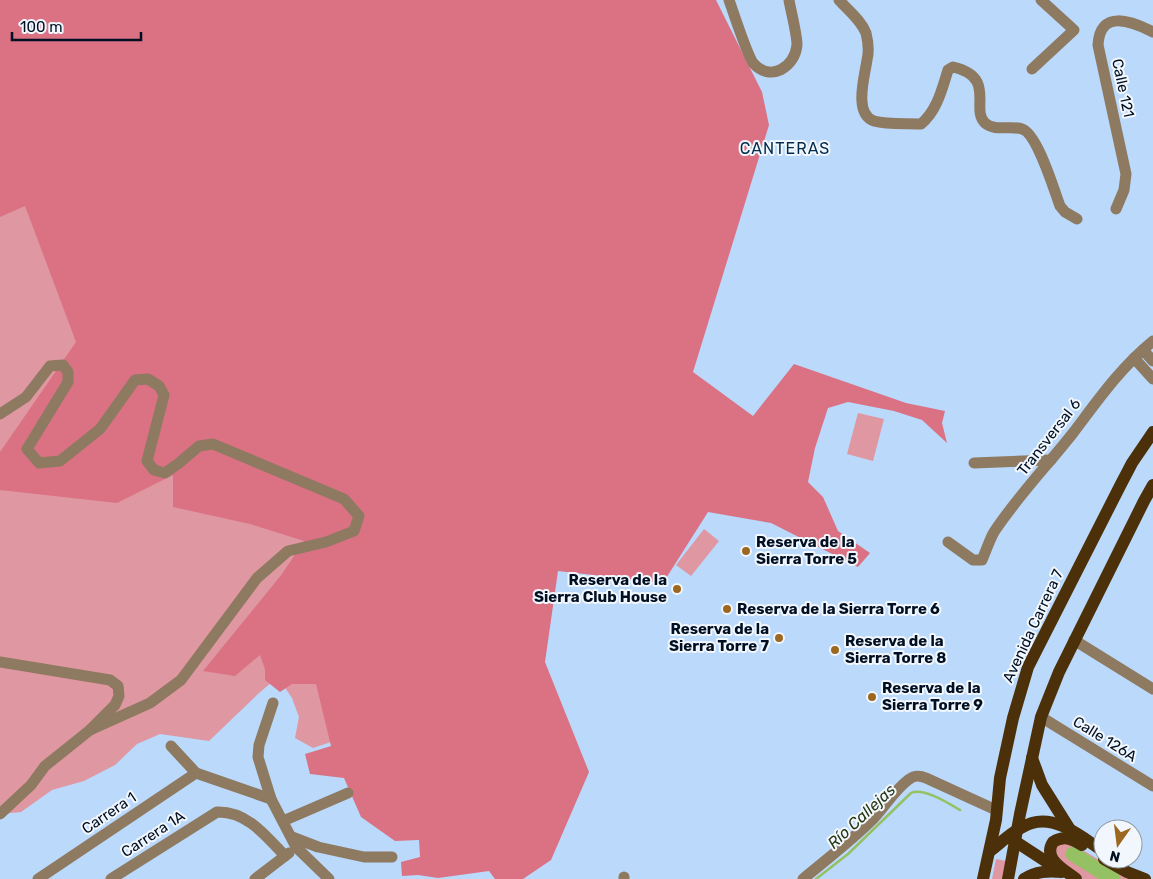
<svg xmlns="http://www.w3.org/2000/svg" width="1153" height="879" font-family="Rubik,sans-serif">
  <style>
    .green { fill: #df97a1 }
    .forest { fill: #da7284 }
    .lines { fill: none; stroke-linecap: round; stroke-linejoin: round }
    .stream { stroke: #95c165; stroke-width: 2.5 }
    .river { stroke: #95c165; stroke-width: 15 }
    .minor { stroke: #8e7961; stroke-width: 11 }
    .major { stroke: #4c3009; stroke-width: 12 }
    .poi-dot { fill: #9c681f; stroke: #f2f7fd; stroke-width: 2 }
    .labels { text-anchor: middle; stroke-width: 4; stroke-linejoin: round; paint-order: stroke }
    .street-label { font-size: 15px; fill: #000f22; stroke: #f2f7fd }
    .poi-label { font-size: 15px; font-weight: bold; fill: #000f22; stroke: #f2f7fd; text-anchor: start }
    .neighbourhood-label { font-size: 16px; letter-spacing: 1px; fill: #032b4e; stroke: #f2f7fd }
    .water-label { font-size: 16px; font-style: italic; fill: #263812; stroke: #f2f7fd }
  </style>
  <rect width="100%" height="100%" fill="#bad9fb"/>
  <!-- green -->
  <g class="green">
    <path d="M0 0H636L334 741 313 748 295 738 299 717 292 698 278 677 259 693 209 741 160 734 137 744 115 765 84 781 52 790 21 812 0 814Z"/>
    <path d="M858 413 884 419 873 461 847 454Z"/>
    <path d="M704 529 719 541 691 576 676 565Z"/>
    <path d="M1056 843H1071L1131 879H1083L1058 860 1053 852Z"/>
    <path d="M996 859 1006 861 1003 879H992Z"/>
  </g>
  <!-- forest -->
  <path class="forest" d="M0 0H716L762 92 769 125 693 372 753 416 794 364 906 403 945 411 942 423 947 443 922 420 894 411 848 402 828 408 815 448 808 482 823 497 838 531 870 553 858 567 771 523 708 512 663 583 558 571 545 662 589 772 551 860 523 879H495L489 871 438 878 418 875 402 876 401 862 420 857 419 840 395 841 361 817 344 778 310 774 305 754 331 746 316 684H292L280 692 265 680V669L260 655 235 676 203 671 282 574 304 541 250 524 173 507V475L117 503 0 490V452L76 342 25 206 0 217Z"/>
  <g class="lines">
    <!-- stream -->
    <path class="stream" d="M816 879 848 854 911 793C923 787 948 803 960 810"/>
    <!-- river -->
    <path class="river" d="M1073 854 1113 879"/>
    <!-- minor -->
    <g class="minor">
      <path d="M729 0C733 11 748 58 754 64 771 82 795 67 797 45 797 34 791 12 789 0"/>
      <path d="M839 0C848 10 861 20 866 33 868 41 869 52 867 60 865 75 853 114 874 121 888 125 907 123 921 124 937 111 942 89 948 70L953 67C997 77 970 109 985 123 995 132 1011 125 1022 129 1037 133 1054 190 1060 206L1065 212 1077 219"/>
      <path d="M1032 69 1074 30 1041 0"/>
      <path d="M1116 209 1124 190 1126 174 1098 45C1100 9 1131 21 1153 32"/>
      <path d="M1143 350 1153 361"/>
      <path d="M1134 358 1153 379"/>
      <path d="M0 414 26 397 50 366 63 365 68 372V382L27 449 39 463 60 461 100 429 135 380 148 379 159 386 164 395 147 461 154 470 165 473 179 463 199 446 213 444 344 499 359 516 354 531 326 542 288 551 257 578 181 680 150 703 90 730"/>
      <path d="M974 463 1051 460"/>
      <path d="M948 542 973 560H982C986 551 989 541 994 532 1017 497 1047 466 1073 433 1098 400 1120 368 1153 341"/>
      <path d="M1074 640 1153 689"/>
      <path d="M0 662 110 680 118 686 119 696 115 705 90 730 45 766 31 785 0 814"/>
      <path d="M273 703 259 745 258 757 271 799 296 847 329 879"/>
      <path d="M1041 717 1153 786"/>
      <path d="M171 746 196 773 271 799"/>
      <path d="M283 821 348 793"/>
      <path d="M292 837 318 847 364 857H392"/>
      <path d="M624 877V879"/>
      <path d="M38 879 196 773"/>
      <path d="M111 879 217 812C247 811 266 836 285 856"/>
      <path d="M255 879 289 853"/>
      <path d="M803 879C827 859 852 840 874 818 885 806 895 790 908 780 914 775 919 775 926 778L996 810"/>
    </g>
    <!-- major -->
    <g class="major">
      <path d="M1032 758 1042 785 1069 828"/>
      <path d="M1010 838 1056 868"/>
      <path d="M990 851C1003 841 1016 828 1032 823 1057 815 1084 839 1103 851"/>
      <path d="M1104 859 1127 872 1145 879"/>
      <path d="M983 879 996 820 1000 778 1013 718 1028 667 1120 486 1132 463 1153 432"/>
      <path d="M1008 879 1020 814 1041 717 1059 672 1144 501 1153 485"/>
      <path d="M1024 879C1036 871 1048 871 1062 872"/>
      <path d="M1076 879C1065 870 1042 859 1053 842 1064 835 1072 839 1082 845"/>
    </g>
  </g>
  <!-- markers -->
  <g class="poi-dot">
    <circle cx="746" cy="551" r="5"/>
    <circle cx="677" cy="589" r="5"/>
    <circle cx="727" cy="609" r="5"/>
    <circle cx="779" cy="638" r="5"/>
    <circle cx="835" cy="650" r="5"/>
    <circle cx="872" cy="697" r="5"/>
  </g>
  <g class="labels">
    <!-- street labels -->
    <g class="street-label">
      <text transform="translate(1123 88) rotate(78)" y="5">Calle 121</text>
      <text transform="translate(1049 437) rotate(-52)" y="5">Transversal 6</text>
      <text transform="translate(1033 626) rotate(-65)" y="5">Avenida Carrera 7</text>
      <text transform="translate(1105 739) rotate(32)" y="5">Calle 126A</text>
      <text transform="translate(109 813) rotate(-34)" y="5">Carrera 1</text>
      <text transform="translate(153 834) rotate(-33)" y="5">Carrera 1A</text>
    </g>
    <!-- poi labels -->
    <g class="poi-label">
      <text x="756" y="547">Reserva de la<tspan x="756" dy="17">Sierra Torre 5</tspan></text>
      <text x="667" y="585" text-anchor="end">Reserva de la<tspan x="667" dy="17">Sierra Club House</tspan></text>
      <text x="737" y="614">Reserva de la Sierra Torre 6</text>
      <text x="769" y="634" text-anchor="end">Reserva de la<tspan x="769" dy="17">Sierra Torre 7</tspan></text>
      <text x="845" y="646">Reserva de la<tspan x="845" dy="17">Sierra Torre 8</tspan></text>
      <text x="882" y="693">Reserva de la<tspan x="882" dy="17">Sierra Torre 9</tspan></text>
    </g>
    <!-- neighbourhood labels -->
    <g class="neighbourhood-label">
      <text x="785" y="154">CANTERAS</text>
    </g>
    <!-- water labels -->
    <g class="water-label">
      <text transform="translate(861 816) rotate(-43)" y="6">Río Callejas</text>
    </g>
  </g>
  <!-- north arrow -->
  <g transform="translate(1118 844) rotate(194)"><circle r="24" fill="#f2f7fd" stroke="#919aa5"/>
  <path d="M0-4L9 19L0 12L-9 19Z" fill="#9c681f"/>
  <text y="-8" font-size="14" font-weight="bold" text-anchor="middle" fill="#000f22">N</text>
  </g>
  <!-- scale -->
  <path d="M12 32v8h129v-8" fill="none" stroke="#000f22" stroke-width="2.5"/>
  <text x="20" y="32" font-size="15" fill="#000f22" stroke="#f2f7fd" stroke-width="4" paint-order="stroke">100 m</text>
</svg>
